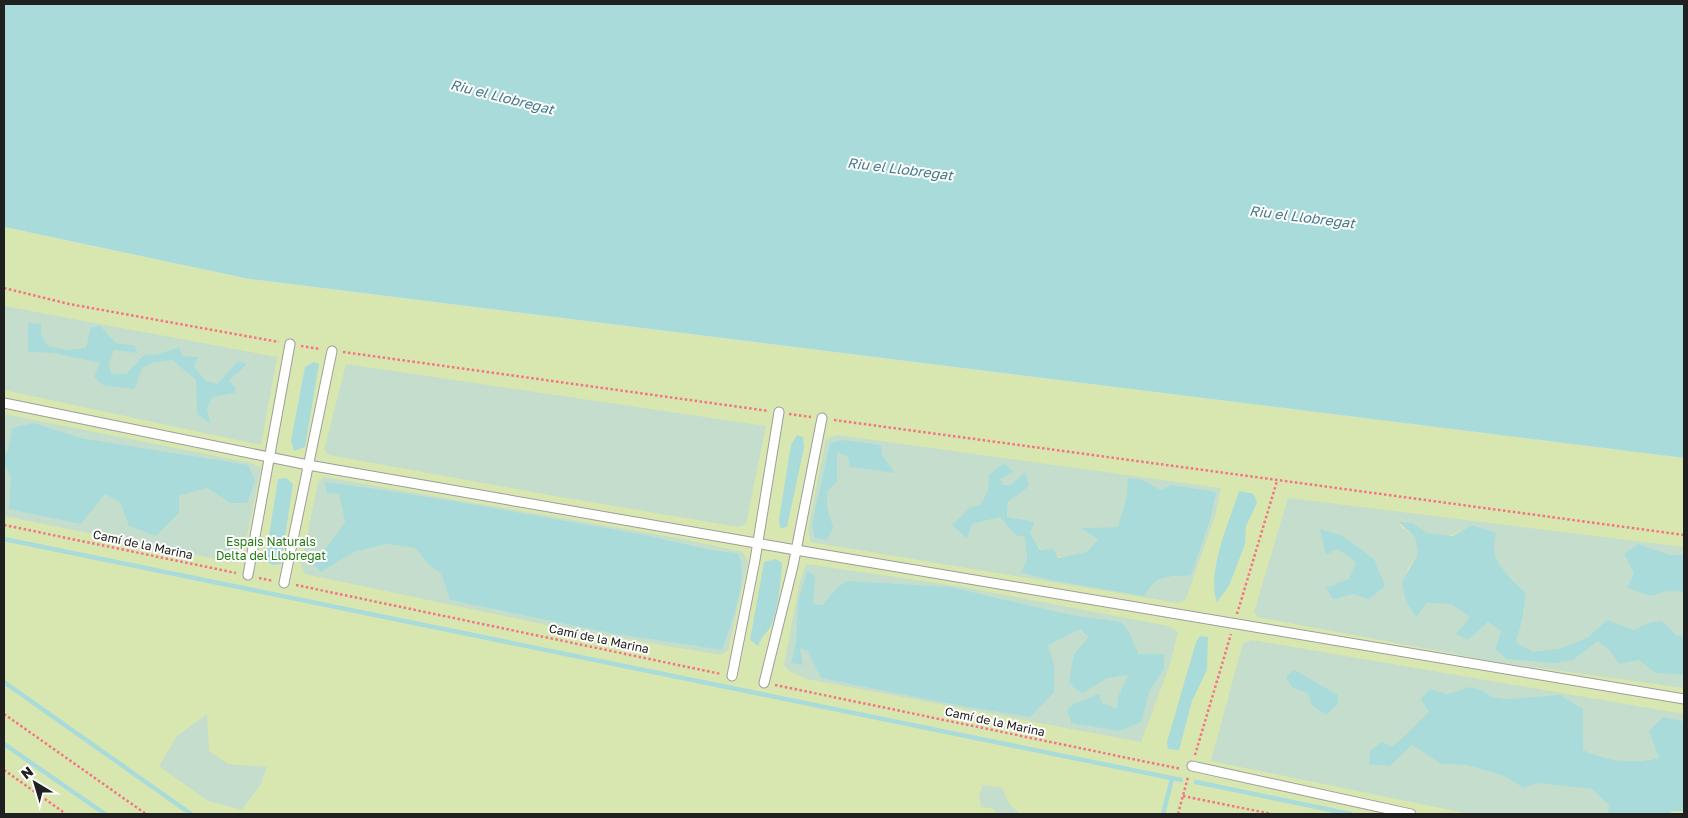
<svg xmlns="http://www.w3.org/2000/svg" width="1688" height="818" font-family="'Golos Text',sans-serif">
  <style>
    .grass { fill: #d8e7af }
    .wetland { fill: #c4ddcc; fill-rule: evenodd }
    .water { fill: #a9dbdb }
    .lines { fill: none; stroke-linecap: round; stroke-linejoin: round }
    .stream { stroke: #a9dbdb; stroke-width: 4.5 }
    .lane-casing { stroke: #9d9d9d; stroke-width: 11 }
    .path { stroke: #f47384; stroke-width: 2.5; stroke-dasharray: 2.5 2.5; stroke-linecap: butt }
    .lane { stroke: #fff; stroke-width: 9 }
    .labels { text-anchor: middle; stroke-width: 4; stroke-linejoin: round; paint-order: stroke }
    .park-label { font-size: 12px; fill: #207b10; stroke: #fff }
    .street-label { font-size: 12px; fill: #202020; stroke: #fff }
    .water-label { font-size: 14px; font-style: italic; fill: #43798d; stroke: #fff }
  </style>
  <rect width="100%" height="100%" fill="#f0ebe6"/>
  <!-- grass -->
  <path class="grass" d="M4 227 249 279 1684 458V814H4Z"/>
  <!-- wetland -->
  <g class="wetland">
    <path d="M4 306 277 357 261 445 4 390ZM41 324V334L48 346 68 350 86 346 91 327 107 333 116 343 133 345 121 351 114 350 109 364 110 374H126L145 354 155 355 179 347 183 356 198 357 194 366 205 380 217 384 238 361 246 364 229 382 235 393 213 397 207 409 211 423 197 414 196 380 172 360 152 363 103 385 101 363 53 353 28 352Z"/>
    <path d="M346 364 766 426 746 524 739 527 555 496 329 455 324 450Z"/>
    <path d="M4 414 251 463 261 468 242 559 236 563 4 516V464L11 477 81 524 105 494 120 502 129 526 156 536 179 513V496L207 488 230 503 180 454 81 438 34 423 8 452 4 451Z"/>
    <path d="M837 435 1221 488 1215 516 1186 599 1178 603 811 542 808 530 826 439ZM830 443 882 455 894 472 850 467 848 457 837 452V482L827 492V508L812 524ZM989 475 1000 479 1003 485H1011L1007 517 1035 523 1030 533C1047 563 1056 558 1088 552L1098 538 1082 528 1118 527 1126 499 1128 479 1154 486 1160 491H1215L1177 577 1165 575 1153 583 1021 572 1027 560 1025 537 1015 535 1000 517 972 524 970 508 981 505 988 491Z"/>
    <path d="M324 477 677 538 743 552 748 562 728 650 721 655 556 627 305 574 301 566 318 482ZM339 494 738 553 722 650 615 634 451 600 441 573 429 565 415 548 386 544 354 552 321 572 311 562 329 544 345 522Z"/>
    <path d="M1288 498 1684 547V555H1670L1638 544 1624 554 1635 573 1627 588 1651 596 1668 591 1684 592V635L1677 636 1649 623 1634 630 1607 620 1588 637 1563 648 1533 652 1516 642 1522 621 1526 593 1499 566 1492 544 1472 525C1457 534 1445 539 1427 533 1413 528 1416 523 1398 524L1415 537 1418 553 1407 570 1416 617 1427 603 1451 604 1470 617 1457 634 1468 640 1488 622 1501 631 1495 649 1573 660 1598 641 1610 651 1619 664 1639 660 1655 673 1684 675V688L1497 662 1258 617 1254 612ZM1343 536 1374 559 1385 587 1353 594 1349 579 1357 562 1338 549 1326 555Z"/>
    <path d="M806 564 963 587 1168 626 1178 632 1170 664 1141 742 807 679 789 671 784 665 800 581ZM815 576 812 604 822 605 839 586 849 581 951 587 1071 615 1121 622 1128 630 1139 654 1164 669 1150 690 1141 722 1094 726 1071 723 1067 710 1099 694 1102 703 1117 710 1118 695 1128 675 1108 678 1083 692 1074 654 1088 636 1081 629 1048 645 1054 664 809 651 800 647 791 663 796 641 798 602Z"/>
    <path d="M1252 640 1684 714V721L1663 717 1659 758C1629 763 1610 763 1583 750V709L1560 695 1506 699 1492 697 1482 690 1470 687 1447 694 1431 689 1429 712C1416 723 1405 738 1391 747L1390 766 1412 745 1441 764 1467 765 1504 776 1524 788 1536 783 1592 789 1609 805 1608 814H1470L1211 761 1243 643ZM1294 670 1312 682V705L1308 693Z"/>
    <path d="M207 714 209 751 228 764 267 767 261 784 242 810 208 801 159 766 177 736Z"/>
    <path d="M983 785 1002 788 1009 803 1020 814H997L994 809 981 807 979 795Z"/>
  </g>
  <!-- water -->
  <g class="water">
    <path d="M4 4H1684V458L249 279 4 227Z"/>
    <path d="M28 323 41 324V334L48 346 68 350 86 347 91 327 100 326 116 343 133 345 138 353 114 350 109 364 111 374H126L145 354 155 355 179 347 183 356 198 357 194 366 205 380 217 384 238 361 247 364 229 381 235 387V393L213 397 207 409 211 424 197 414 196 380 172 360 152 363 142 368 134 389 103 385 94 377 100 363 53 353 28 352Z"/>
    <path d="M314 362 319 364 305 447 294 451 291 441 305 367Z"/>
    <path d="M34 423 81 438 248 465 255 481 247 503H230L207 488 179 496V513L156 536 129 526 120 502 105 494 81 524 9 509 11 477 4 464V451L8 452 12 428Z"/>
    <path d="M797 435 803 437 804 448 787 527 780 528 779 519 791 445Z"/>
    <path d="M842 440 881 445 882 455 895 473 850 467 848 457 837 452V482L827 492V508L833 527 827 540 815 538 812 524 830 443Z"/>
    <path d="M1004 463 1013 472 1000 479 1003 485H1011L1025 472 1029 486 1008 502 1007 517 1035 522 1030 533 1040 550 1053 549 1058 558 1087 552 1098 539 1081 528 1118 527 1126 499 1128 478 1142 480 1160 490 1172 485 1216 492 1211 517 1191 575C1165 578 1159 572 1144 596L1050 580 1021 572 1027 560 1025 537 1015 535 1000 517 972 524 967 538 952 525 970 508 981 504 988 491 989 475Z"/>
    <path d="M286 478 293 484 281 564 272 565 265 560 278 479Z"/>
    <path d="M324 482C428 495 531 515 633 533 668 539 702 550 738 553 750 576 730 626 722 650L615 634 450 600 441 573 429 565 415 548 386 544 354 552 321 572 311 562 329 544 345 522 339 494 327 493Z"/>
    <path d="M1239 491 1254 494 1257 503 1246 526 1245 544 1229 586 1217 602C1206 572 1230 520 1239 491Z"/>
    <path d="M1399 522 1412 523 1427 533 1453 536 1472 525 1496 533C1488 561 1507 574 1526 593L1522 621 1516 642 1533 652 1563 648 1588 637 1607 620 1634 630 1649 623 1662 621 1677 636 1684 635V675L1655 673 1639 660 1619 664 1610 651 1598 641 1573 660 1554 663 1507 659 1495 649 1501 631 1488 622 1468 640 1456 634 1470 617 1451 604 1427 603 1416 617 1406 601 1402 583 1418 553 1415 537Z"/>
    <path d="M1320 529 1343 536 1374 559 1385 586 1369 599 1353 594 1333 599 1326 588 1349 579 1356 562 1338 549 1326 555Z"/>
    <path d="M1638 544 1670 555H1684V592L1668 591 1651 596 1627 588 1634 573 1624 554Z"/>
    <path d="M776 559 782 563C781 581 778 609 771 626 767 633 761 637 758 646L750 640 764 562Z"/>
    <path d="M807 571 815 576 813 604 822 605 839 586 848 581 951 587 1071 615 1121 622 1128 630 1139 654H1164V669L1150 690 1141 722 1120 731 1071 723 1067 710 1074 704 1099 694 1102 703 1117 709 1118 696 1128 675 1108 678 1082 693 1073 687 1069 681 1074 654 1088 637 1081 629 1048 645 1054 664V692L1030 717 962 706 821 678 808 651 800 648 803 665 791 663 796 641 798 602Z"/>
    <path d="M1200 636 1208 637 1207 670 1192 701 1179 750 1168 749 1167 742 1196 642Z"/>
    <path d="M1294 670 1338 695V704L1326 715 1312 705 1308 693 1293 688 1286 677Z"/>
    <path d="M1470 687 1482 690 1492 697 1506 699 1560 695 1583 709V750C1609 762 1631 764 1659 758L1649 731 1663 717 1684 721V811H1673L1668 814H1608L1609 805 1592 789 1537 783 1524 788 1504 776 1467 765 1441 764 1412 745 1390 766 1369 764 1370 751 1382 742 1391 747C1405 738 1416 723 1429 712L1421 699 1430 689 1447 694Z"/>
  </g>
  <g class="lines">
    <!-- stream -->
    <g class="stream">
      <path d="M4 539 1181 780"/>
      <path d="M4 682 191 814"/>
      <path d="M4 744 105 814"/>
      <path d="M1196 782 1350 814"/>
      <path d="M1163 814 1172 779"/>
    </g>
    <!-- lane casing -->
    <g class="lane-casing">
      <g id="lane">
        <path d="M4 403 308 465 796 550 1684 699"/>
        <path d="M248 575 290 344"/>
        <path d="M284 583 332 351"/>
        <path d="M732 676 755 560 779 412"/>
        <path d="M764 683 793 566 822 418"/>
        <path d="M1192 766 1411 814"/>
      </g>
    </g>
    <!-- path -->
    <g class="path">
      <path d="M4 288 69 304 279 342"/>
      <path d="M301 346 320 349"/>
      <path d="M343 352 769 411"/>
      <path d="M789 414 811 417"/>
      <path d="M834 420 1684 535"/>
      <path d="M4 525 236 573"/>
      <path d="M259 578 273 581"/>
      <path d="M296 585 721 674"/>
      <path d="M1237 614 1277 481"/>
      <path d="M775 685 1181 769"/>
      <path d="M4 714 146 814"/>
      <path d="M1195 755 1231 634"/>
      <path d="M4 770 66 814"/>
      <path d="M1183 796 1272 814"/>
      <path d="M1178 814 1188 777"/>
    </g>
    <!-- lane -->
    <use href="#lane" class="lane"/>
  </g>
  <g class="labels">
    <!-- park labels -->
    <g class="park-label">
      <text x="271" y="546">Espais Naturals<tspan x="271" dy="14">Delta del Llobregat</tspan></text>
    </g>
    <!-- street labels -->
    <g class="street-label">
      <text transform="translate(143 545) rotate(12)" y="4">Camí de la Marina</text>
      <text transform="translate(599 639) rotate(12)" y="4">Camí de la Marina</text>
      <text transform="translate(995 722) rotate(12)" y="4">Camí de la Marina</text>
    </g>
    <!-- water labels -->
    <g class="water-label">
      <text transform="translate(502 97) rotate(14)" y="5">Riu el Llobregat</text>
      <text transform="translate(900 169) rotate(7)" y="5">Riu el Llobregat</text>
      <text transform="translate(1302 217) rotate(7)" y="5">Riu el Llobregat</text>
    </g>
  </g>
  <!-- border -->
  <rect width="1688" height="818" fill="none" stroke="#202020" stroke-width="10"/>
  <!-- north arrow -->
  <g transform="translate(35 783) rotate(322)" stroke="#ffffff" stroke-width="4" paint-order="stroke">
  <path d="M0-4L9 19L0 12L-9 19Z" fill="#202020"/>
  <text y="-8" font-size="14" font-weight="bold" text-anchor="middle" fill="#202020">N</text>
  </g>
</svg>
